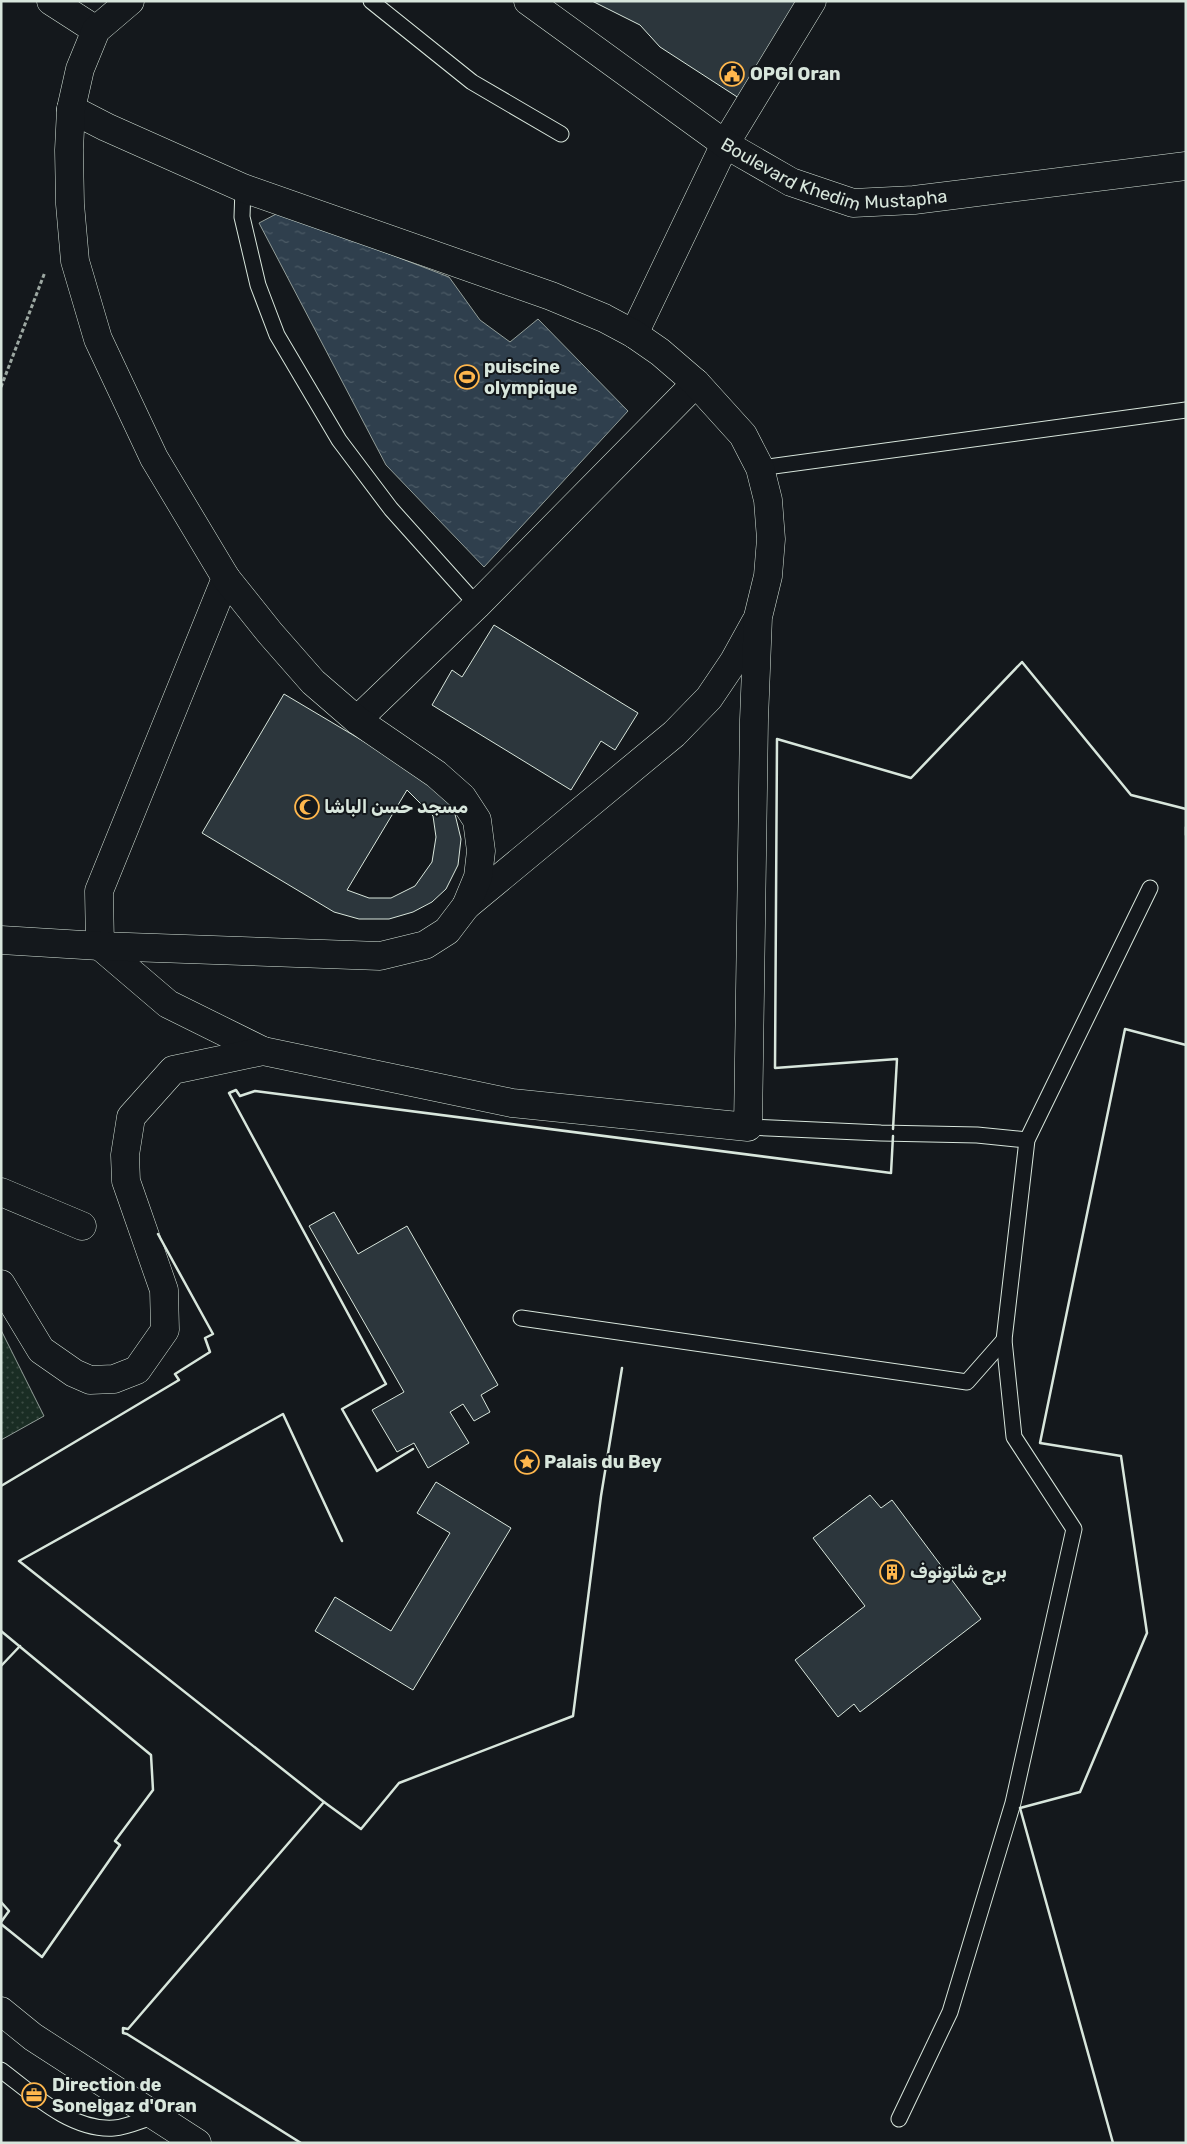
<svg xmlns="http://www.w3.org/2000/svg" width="1187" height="2144" font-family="Rubik,'Noto Sans Arabic',sans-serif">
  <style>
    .garden { fill: url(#garden-dots); stroke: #939e99 }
    .water { fill: url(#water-ripples); stroke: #939e99 }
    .building { fill: #2c363c; stroke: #d8e6dc; fill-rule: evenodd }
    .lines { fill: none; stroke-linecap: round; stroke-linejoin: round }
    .lane-casing { stroke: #d8e6dc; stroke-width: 17 }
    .street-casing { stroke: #d8e6dc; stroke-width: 29 }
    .secondary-casing { stroke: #d8e6dc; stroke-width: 29 }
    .primary-casing { stroke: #d8e6dc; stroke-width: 29 }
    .path { stroke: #9da8a2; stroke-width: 3; stroke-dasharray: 4 2.5; stroke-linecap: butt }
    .lane { stroke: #14181c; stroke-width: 15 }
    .street { stroke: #14181c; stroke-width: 28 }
    .secondary { stroke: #14181c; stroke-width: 28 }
    .primary { stroke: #14181c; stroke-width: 28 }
    .wall { stroke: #d8e6dc; stroke-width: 2.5 }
    .labels { text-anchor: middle; stroke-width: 4; stroke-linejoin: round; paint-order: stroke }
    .poi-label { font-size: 18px; font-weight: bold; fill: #d8e6dc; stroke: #14181c; text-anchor: start }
    .street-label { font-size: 18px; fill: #d8e6dc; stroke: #14181c }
  </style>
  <defs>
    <pattern id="garden-dots" width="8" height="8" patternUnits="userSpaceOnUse" patternTransform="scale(1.25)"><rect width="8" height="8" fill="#1a2d24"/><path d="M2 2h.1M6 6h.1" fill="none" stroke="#3b4b43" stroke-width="1.8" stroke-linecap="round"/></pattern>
    <pattern id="water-ripples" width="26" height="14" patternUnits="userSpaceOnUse" patternTransform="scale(1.25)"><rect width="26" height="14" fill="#2f3f4d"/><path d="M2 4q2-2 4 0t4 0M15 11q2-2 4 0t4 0" fill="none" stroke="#4c5b66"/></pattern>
  </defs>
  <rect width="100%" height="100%" fill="#14181c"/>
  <!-- garden -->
  <path class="garden" d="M1 1330 44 1416 1 1440Z"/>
  <!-- water -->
  <path class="water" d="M280 212 449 277 480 320 510 342 538 319 628 411 484 567 386 465 259 223Z"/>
  <!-- building -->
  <g class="building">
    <path d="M592 1H803L745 102 660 47 640 25Z"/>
    <path d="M494 625 638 713 615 750 601 741 571 790 432 705 452 670 462 677Z"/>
    <path d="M284 694 417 773 438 789 454 810 461 839 458 865 446 889 432 902 413 912 389 919H359L334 912 202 833ZM407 790 433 816 436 837 432 862 415 886 391 898H369L347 890Z"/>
    <path d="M334 1212 358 1254 407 1226 498 1385 481 1395 490 1412 474 1421 463 1404 450 1412 469 1443 428 1468 414 1443 397 1452 372 1410 404 1392 309 1226Z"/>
    <path d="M436 1482 511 1528 413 1690 315 1631 335 1597 391 1631 450 1533 417 1513Z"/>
    <path d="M870 1495 881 1508 892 1500 981 1619 860 1712 854 1704 838 1717 795 1660 865 1606 813 1538Z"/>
  </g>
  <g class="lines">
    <!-- lane casing -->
    <g class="lane-casing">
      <g id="lane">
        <path d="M371 1 472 82 561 134"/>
        <path d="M243 188 242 217 258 285 277 335 339 440 391 509 477 605"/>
        <path d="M760 468 1186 410"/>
        <path d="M748 1127 881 1133 977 1135 1027 1140"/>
        <path d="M521 1318 967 1382 1004 1340"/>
        <path d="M1 2070C33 2094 71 2131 114 2128 127 2127 142 2120 155 2116"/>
        <path d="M899 2119 950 2012 1013 1803 1074 1529 1014 1437 1004 1340 1027 1140 1150 888"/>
      </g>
    </g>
    <!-- street casing -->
    <g class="street-casing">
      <g id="street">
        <path d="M51 1 96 30"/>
        <path d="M634 334 725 144 812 1"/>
        <path d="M226 578 99 891 100 946 168 1004 263 1051"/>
        <path d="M357 720 477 605 696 383"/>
        <path d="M466 906 674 734 709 698 734 661 755 623"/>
        <path d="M1 1192 82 1226"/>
        <path d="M1 1284 41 1350 74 1373 90 1380 114 1379 137 1370 165 1330 164 1290 126 1181 125 1155 131 1117 173 1070 263 1051 512 1103 748 1127 754 720 758 617 768 576 771 539 768 500 760 468 743 435 696 383 660 352 634 334 604 318 551 296 243 188 106 127 71 109"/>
      </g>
    </g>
    <!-- secondary casing -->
    <g class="secondary-casing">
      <path id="secondary" d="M1 940 100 946 380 956 425 945 447 931 466 906 478 877 481 851 477 820 462 797 436 774 357 720 313 682 270 633 226 578 154 458 98 339 75 261 70 204 69 150 71 109 80 69 96 30 130 1"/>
    </g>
    <!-- primary casing -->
    <g class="primary-casing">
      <g id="primary">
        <path id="s1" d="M528 1 725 144 791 182 853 203 914 200 1186 166"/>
        <path d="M1 2011 33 2037 197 2143"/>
      </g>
    </g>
    <!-- path -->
    <path class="path" d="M1 387 45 272"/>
    <!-- lane -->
    <use href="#lane" class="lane"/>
    <!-- street -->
    <use href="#street" class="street"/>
    <!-- secondary -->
    <use href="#secondary" class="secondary"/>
    <!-- primary -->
    <use href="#primary" class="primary"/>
    <!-- wall -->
    <g class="wall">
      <path d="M1186 827V835"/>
      <path d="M893 1129 897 1059 775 1068 777 739 911 778 1022 662 1131 795 1186 809"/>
      <path d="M413 1449 377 1471 342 1409 386 1384 229 1093 236 1090 240 1096 255 1091 891 1173 893 1136"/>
      <path d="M1 1486 179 1380 175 1374 210 1352 205 1338 213 1334 158 1234"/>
      <path d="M1 1631 151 1755 153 1790 115 1841 120 1845 42 1957 1 1924"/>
      <path d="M1 1666 20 1646"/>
      <path d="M324 1802 361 1829 399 1783 573 1716 601 1496 622 1368"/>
      <path d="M1 1902 9 1911 1 1922"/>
      <path d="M301 2143 127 2034 123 2033V2028L128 2029 324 1802 19 1561 283 1414 342 1541"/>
      <path d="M1113 2143 1020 1808 1080 1792 1147 1633 1121 1456 1040 1443 1125 1029 1186 1045"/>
    </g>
  </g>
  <!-- icons -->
  <defs>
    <g id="civic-ring" transform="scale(1.25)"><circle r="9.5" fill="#14181c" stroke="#ffb74d" stroke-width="1.5"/><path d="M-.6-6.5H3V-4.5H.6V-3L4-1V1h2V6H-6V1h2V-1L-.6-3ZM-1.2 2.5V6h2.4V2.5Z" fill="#ffb74d"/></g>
    <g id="stadium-ring" transform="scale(1.25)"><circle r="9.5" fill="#14181c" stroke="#ffb74d" stroke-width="1.5"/><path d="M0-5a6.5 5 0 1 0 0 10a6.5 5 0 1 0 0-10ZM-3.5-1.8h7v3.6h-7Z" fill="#ffb74d"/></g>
    <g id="mosque-ring" transform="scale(1.25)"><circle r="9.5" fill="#14181c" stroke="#ffb74d" stroke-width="1.5"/><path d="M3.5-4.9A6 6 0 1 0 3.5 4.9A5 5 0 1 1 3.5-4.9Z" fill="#ffb74d"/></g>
    <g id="sight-ring" transform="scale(1.25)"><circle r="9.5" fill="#14181c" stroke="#ffb74d" stroke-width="1.5"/><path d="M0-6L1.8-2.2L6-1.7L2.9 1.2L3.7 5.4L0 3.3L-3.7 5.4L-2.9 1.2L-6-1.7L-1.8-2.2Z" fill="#ffb74d"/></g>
    <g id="building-ring" transform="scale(1.25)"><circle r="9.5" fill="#14181c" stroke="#ffb74d" stroke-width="1.5"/><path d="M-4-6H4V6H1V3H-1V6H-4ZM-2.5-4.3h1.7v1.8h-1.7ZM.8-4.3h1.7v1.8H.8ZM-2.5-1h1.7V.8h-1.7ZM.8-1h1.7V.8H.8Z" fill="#ffb74d"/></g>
    <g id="office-ring" transform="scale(1.25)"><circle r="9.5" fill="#14181c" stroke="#ffb74d" stroke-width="1.5"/><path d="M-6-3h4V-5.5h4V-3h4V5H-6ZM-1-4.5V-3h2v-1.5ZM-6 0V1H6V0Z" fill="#ffb74d"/></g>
  </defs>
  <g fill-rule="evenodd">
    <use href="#civic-ring" x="732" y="74"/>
    <use href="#stadium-ring" x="467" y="377"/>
    <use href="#mosque-ring" x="307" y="807"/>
    <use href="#sight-ring" x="527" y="1462"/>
    <use href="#building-ring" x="892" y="1572"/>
    <use href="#office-ring" x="34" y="2095"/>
  </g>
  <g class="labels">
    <!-- poi labels -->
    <g class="poi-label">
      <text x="750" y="80">OPGI Oran</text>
      <text x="484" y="373">puiscine<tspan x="484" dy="21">olympique</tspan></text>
      <text x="324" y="813">مسجد حسن الباشا</text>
      <text x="544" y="1468">Palais du Bey</text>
      <text x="910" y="1578">برج شاتونوف</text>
      <text x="52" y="2091">Direction de<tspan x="52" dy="21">Sonelgaz d'Oran</tspan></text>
    </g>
    <!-- street labels -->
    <g class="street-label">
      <text dy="6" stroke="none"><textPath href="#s1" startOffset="360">Boulevard Khedim Mustapha</textPath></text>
    </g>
  </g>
  <!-- border -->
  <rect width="1187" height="2144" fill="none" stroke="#d8e6dc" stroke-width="5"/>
</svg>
